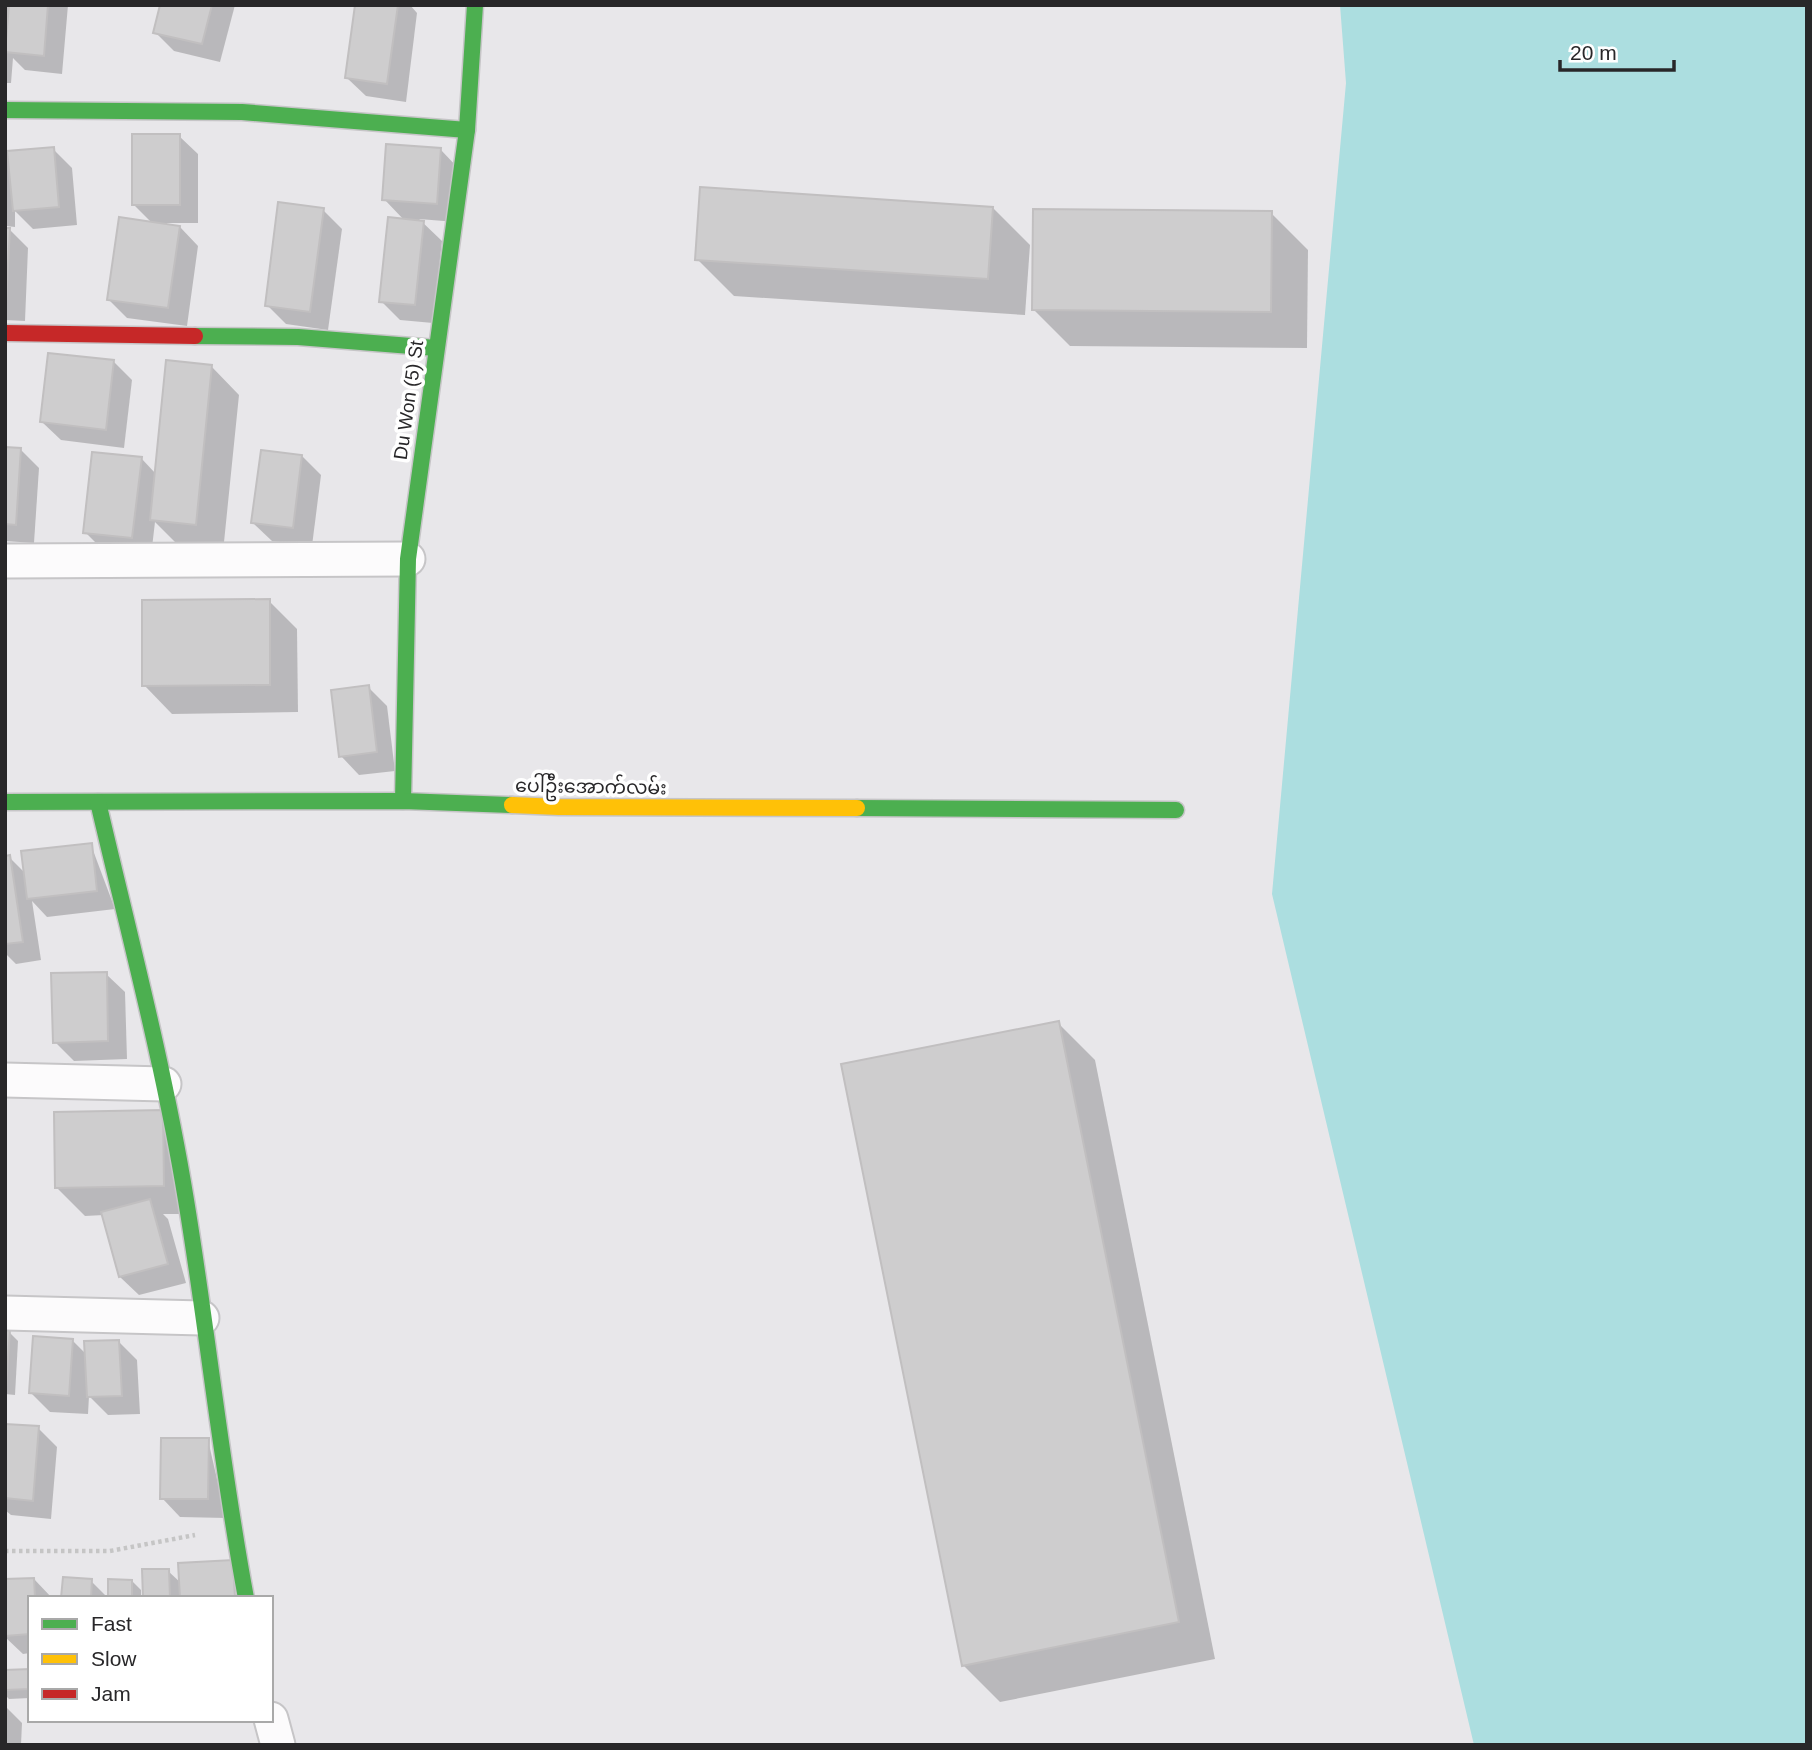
<svg xmlns="http://www.w3.org/2000/svg" width="1812" height="1750" font-family="Arial,'Noto Sans Myanmar',sans-serif">
  <style>
    .water { fill: #acdee0 }
    .shadow { fill: #0003 }
    .building { fill: #cecdce; stroke: #c1bfc0; stroke-width: 2 }
    .lines { fill: none; stroke-linecap: round; stroke-linejoin: round }
    .street-casing { stroke: #c6c5c7; stroke-width: 37 }
    .fast-casing { stroke: #c6c5c7; stroke-width: 19 }
    .slow-casing { stroke: #c6c5c7; stroke-width: 19 }
    .jam-casing { stroke: #c6c5c7; stroke-width: 19 }
    .path { stroke: #c5c5c5; stroke-width: 4.5; stroke-dasharray: 3.5 3.5; stroke-linecap: butt }
    .street { stroke: #fcfbfc; stroke-width: 33 }
    .fast { stroke: #4caf50; stroke-width: 16 }
    .slow { stroke: #ffc107; stroke-width: 16 }
    .jam { stroke: #c62828; stroke-width: 16 }
    .labels { text-anchor: middle; stroke-width: 7; stroke-linejoin: round; paint-order: stroke }
    .street-label { font-size: 19px; fill: #282729; stroke: #fff }
  </style>
  <rect width="100%" height="100%" fill="#e8e7ea"/>
  <!-- water -->
  <path class="water" d="M1340 5H1807V1745H1474L1272 894 1346 83Z"/>
  <!-- shadow -->
  <g class="shadow">
    <path d="M5 5H68L62 74 25 70 13 58 11 83H5Z"/>
    <path d="M162 5H235L220 62 174 51 155 32Z"/>
    <path d="M357 5H410L417 13 406 102 366 96 347 78Z"/>
    <path d="M179 136 198 154V223H167L166 226 180 227 198 246 187 326 127 318 108 299 153 224 133 204Z"/>
    <path d="M53 149 72 168 77 225 33 229 15 211V227L6 226 28 248 25 321 5 320V156L10 161Z"/>
    <path d="M441 150 459 169 456 222 419 219 442 241 433 323 400 320 381 301 405 221 384 199Z"/>
    <path d="M993 208 1030 245 1025 315 734 296 697 259Z"/>
    <path d="M323 210 342 229 328 330 286 324 267 305Z"/>
    <path d="M1271 213 1308 250 1307 348 1070 346 1033 309Z"/>
    <path d="M113 361 132 380 124 448 61 440 42 422Z"/>
    <path d="M211 366 239 395 223 552 180 547 155 522 151 556 104 551 85 532 141 458 156 474Z"/>
    <path d="M5 448 20 449 39 468 34 543 5 541Z"/>
    <path d="M302 456 321 475 312 546 272 541 253 523Z"/>
    <path d="M269 601 297 629 298 712 172 714 144 685Z"/>
    <path d="M368 687 387 706 395 771 359 775 341 756Z"/>
    <path d="M91 845 115 909 47 917 32 901 41 960 16 964 5 953V857H9L26 874Z"/>
    <path d="M106 974 125 992 127 1059 74 1061 55 1042Z"/>
    <path d="M1058 1023 1095 1060 1215 1659 1000 1702 963 1665Z"/>
    <path d="M162 1111 192 1214H163L168 1219 186 1283 139 1295 120 1277 104 1215 85 1216 56 1187Z"/>
    <path d="M5 1332H9L18 1341 15 1395 5 1394Z"/>
    <path d="M72 1340 87 1355 119 1342 137 1360 140 1414 108 1415 89 1396 88 1414 50 1412 31 1393Z"/>
    <path d="M5 1426 38 1428 57 1447 51 1519 11 1515 5 1510Z"/>
    <path d="M208 1440 226 1518 180 1517 162 1498Z"/>
    <path d="M168 1571 181 1583 252 1598H144Z"/>
    <path d="M34 1579 52 1598H30V1653L23 1654 5 1637V1581Z"/>
    <path d="M91 1581 108 1598H62Z"/>
    <path d="M132 1581 141 1590V1598H110Z"/>
    <path d="M30 1670V1698L9 1699 5 1695V1672Z"/>
    <path d="M5 1706 22 1723 21 1745H5Z"/>
  </g>
  <!-- building -->
  <g class="building">
    <path d="M9 5H48L44 56 5 52Z"/>
    <path d="M160 5H212L202 44 153 33Z"/>
    <path d="M355 5H398L387 84 345 78Z"/>
    <rect x="132" y="134" width="48" height="71"/>
    <path d="M386 144 441 148 437 204 382 200Z"/>
    <path d="M54 147 59 207 13 211 7 151Z"/>
    <path d="M700 187 993 207 988 279 695 260Z"/>
    <path d="M278 202 324 208 310 312 265 306Z"/>
    <path d="M1033 209 1272 211 1271 312 1032 310Z"/>
    <path d="M119 217 180 226 168 308 107 300Z"/>
    <path d="M388 217 424 221 415 305 379 302Z"/>
    <path d="M5 228H10L6 303H5Z"/>
    <path d="M48 353 114 360 106 430 40 422Z"/>
    <path d="M166 360 212 365 196 525 150 520Z"/>
    <path d="M5 447 21 448 16 525 5 524Z"/>
    <path d="M261 450 302 455 293 528 251 523Z"/>
    <path d="M92 452 142 457 132 538 83 533Z"/>
    <path d="M270 599V685L142 686V600Z"/>
    <path d="M369 685 377 752 339 757 331 690Z"/>
    <path d="M92 843 97 891 27 899 21 851Z"/>
    <path d="M10 855 23 942 5 944V856Z"/>
    <path d="M107 972 108 1041 53 1043 51 973Z"/>
    <path d="M1059 1021 1179 1622 962 1666 841 1064Z"/>
    <path d="M163 1110 164 1186 55 1188 54 1112Z"/>
    <path d="M150 1199 168 1264 119 1277 101 1212Z"/>
    <path d="M5 1330H10L6 1387H5Z"/>
    <path d="M33 1336 73 1339 69 1396 29 1393Z"/>
    <path d="M119 1340 122 1396 87 1397 84 1341Z"/>
    <path d="M5 1424 39 1426 33 1501 5 1498Z"/>
    <path d="M161 1438H209L208 1499H160Z"/>
    <path d="M233 1560 235 1598H180L178 1563Z"/>
    <path d="M142 1569H169L170 1598H143Z"/>
    <path d="M63 1577 92 1579 91 1598H61Z"/>
    <path d="M34 1578 35 1598H30V1634L5 1636V1579Z"/>
    <path d="M108 1579 132 1580V1598H108Z"/>
    <path d="M30 1669V1689L5 1690V1670Z"/>
  </g>
  <g class="lines">
    <!-- street casing -->
    <g class="street-casing">
      <g id="street">
        <path d="M5 561 408 559"/>
        <path d="M5 1080 164 1084"/>
        <path d="M5 1313 202 1318"/>
        <path d="M271 1719 278 1745"/>
      </g>
    </g>
    <!-- fast casing -->
    <g class="fast-casing">
      <g id="fast">
        <path d="M5 110 242 112 467 130"/>
        <path d="M195 336 298 337 436 348"/>
        <path d="M403 801 408 559 467 130 475 5"/>
        <path d="M5 802 403 801 512 805"/>
        <path d="M98 802C129 934 164 1066 186 1200 208 1333 221 1466 246 1598"/>
        <path d="M857 808 1176 810"/>
      </g>
    </g>
    <!-- slow casing -->
    <g class="slow-casing">
      <path id="slow" d="M512 805 559 807 857 808"/>
    </g>
    <!-- jam casing -->
    <g class="jam-casing">
      <path id="jam" d="M5 333 195 336"/>
    </g>
    <!-- path -->
    <path class="path" d="M5 1551H110L195 1535"/>
    <!-- street -->
    <use href="#street" class="street"/>
    <!-- fast -->
    <use href="#fast" class="fast"/>
    <!-- slow -->
    <use href="#slow" class="slow"/>
    <!-- jam -->
    <use href="#jam" class="jam"/>
  </g>
  <g class="labels">
    <!-- street labels -->
    <g class="street-label">
      <text transform="translate(408 400) rotate(-82)" y="7">Du Won (5) St</text>
      <text transform="translate(591 786) rotate(1)" y="7">ပေါ်ဦးအောက်လမ်း</text>
    </g>
  </g>
  <!-- border -->
  <rect width="1812" height="1750" fill="none" stroke="#282729" stroke-width="14"/>
  <!-- legend -->
  <rect x="28" y="1596" width="245" height="126" fill="#ffffff" stroke="#a9a9a9" stroke-width="2"/>
  <rect x="42" y="1619" width="35" height="10" fill="#4caf50" stroke="#a9a9a9" stroke-width="2"/>
  <text x="91" y="1631" font-size="21" fill="#282729">Fast</text>
  <rect x="42" y="1654" width="35" height="10" fill="#ffc107" stroke="#a9a9a9" stroke-width="2"/>
  <text x="91" y="1666" font-size="21" fill="#282729">Slow</text>
  <rect x="42" y="1689" width="35" height="10" fill="#c62828" stroke="#a9a9a9" stroke-width="2"/>
  <text x="91" y="1701" font-size="21" fill="#282729">Jam</text>
  <!-- scale -->
  <path d="M1560 60v10h114v-10" fill="none" stroke="#282729" stroke-width="3.5"/>
  <text x="1570" y="60" font-size="21" fill="#282729" stroke="#ffffff" stroke-width="5" paint-order="stroke">20 m</text>
</svg>
